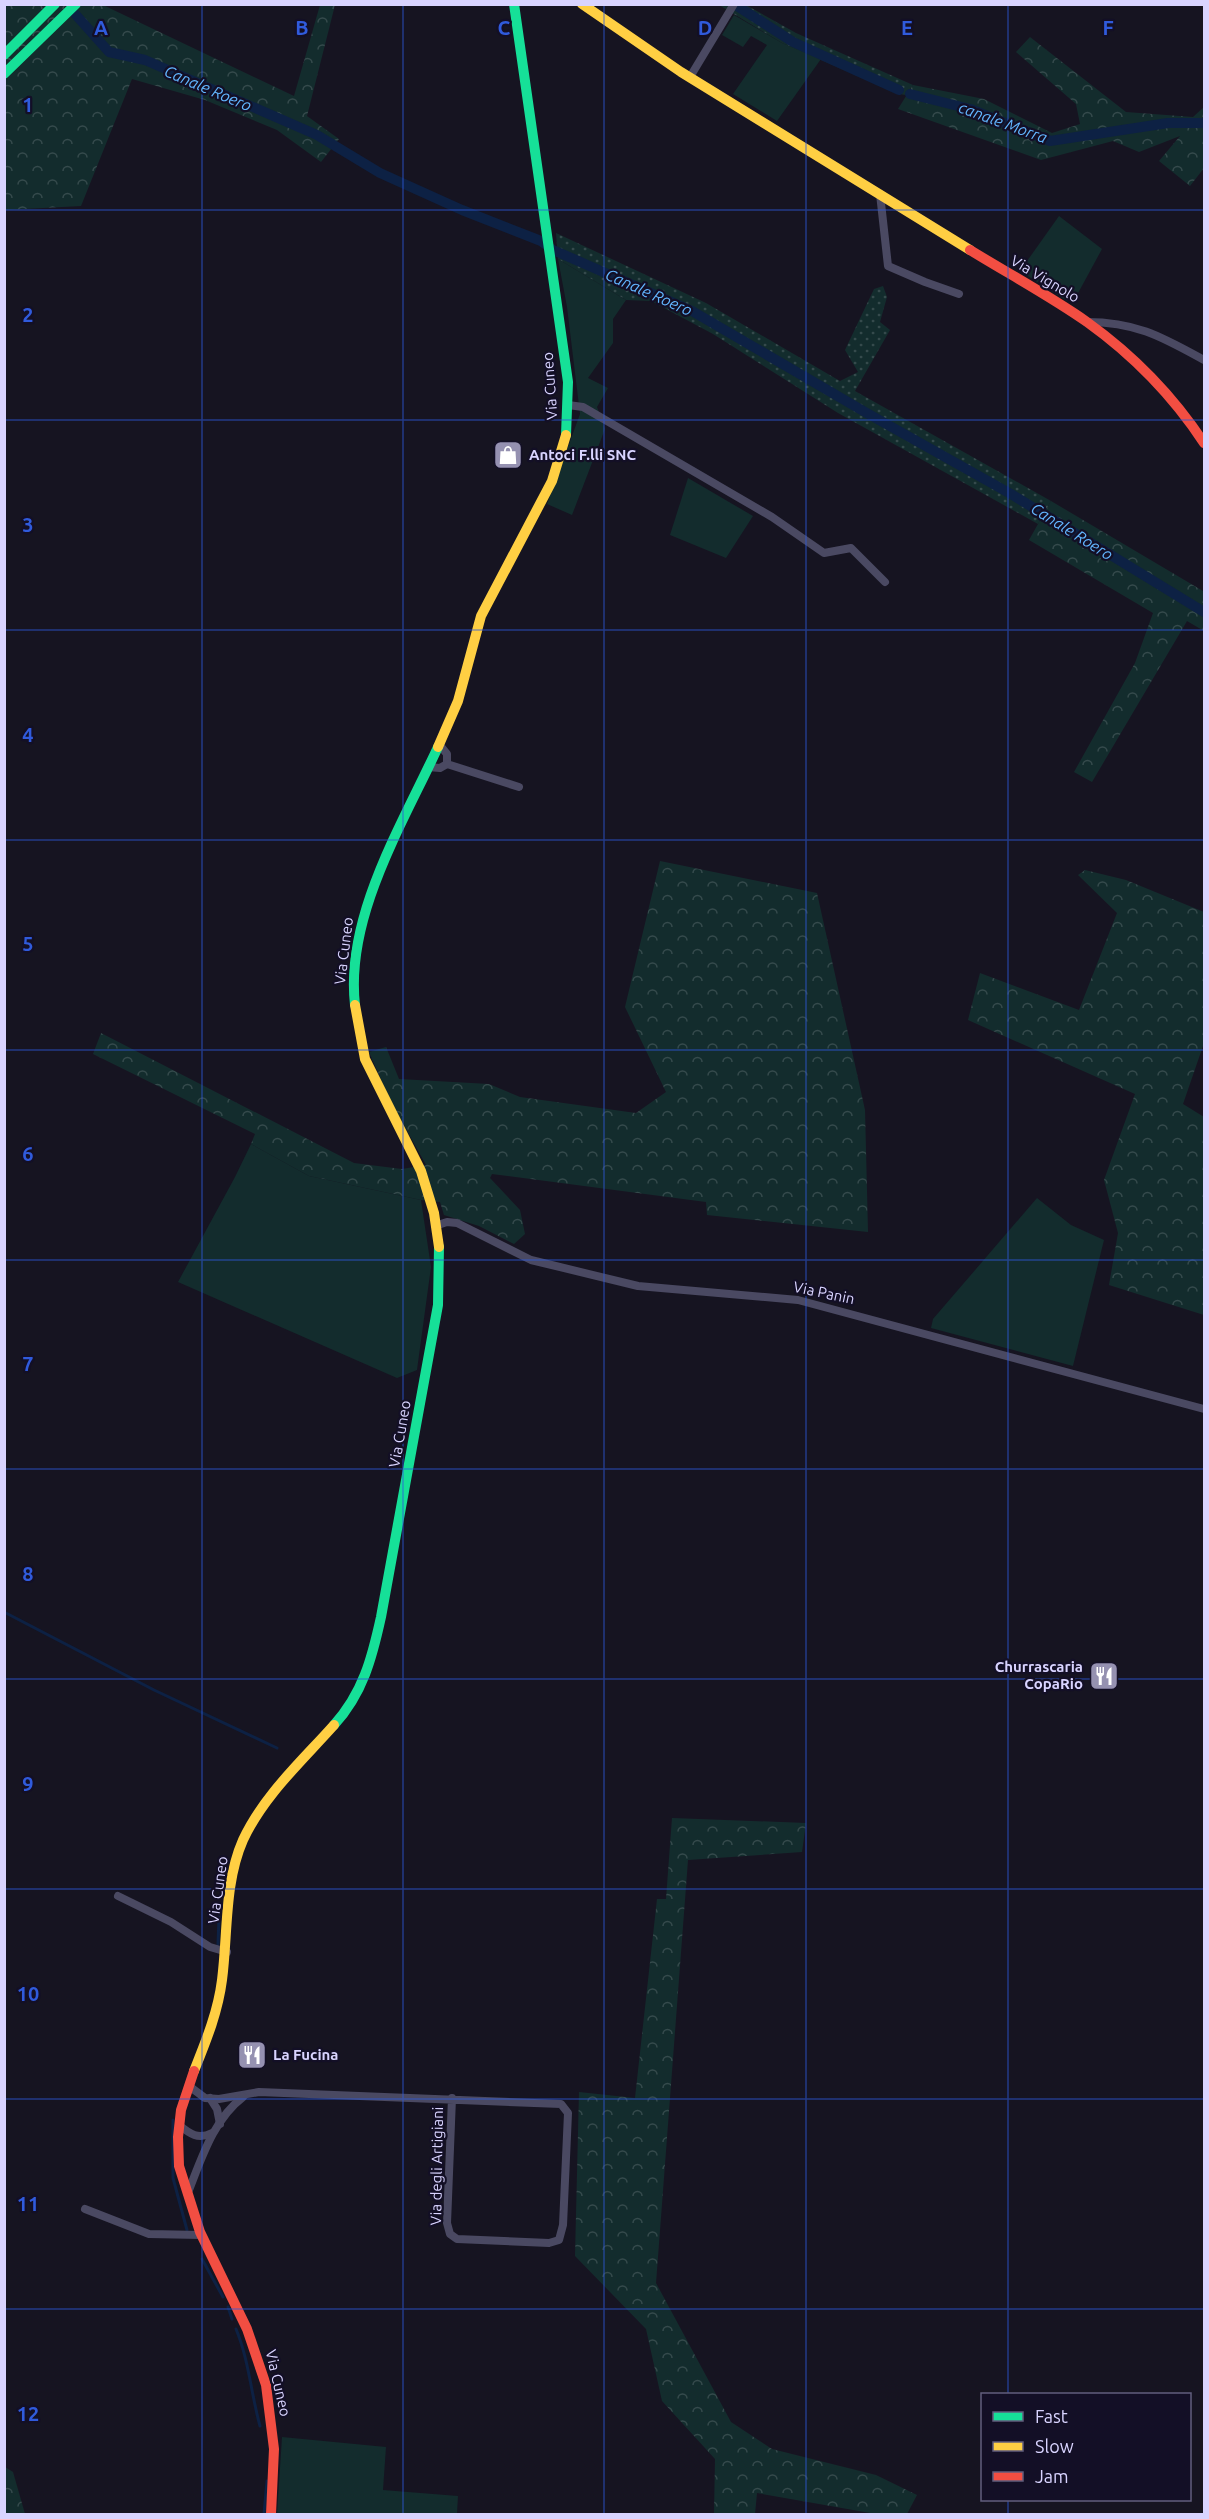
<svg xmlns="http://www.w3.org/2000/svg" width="1209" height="2519" font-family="Ubuntu,sans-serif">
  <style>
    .grass { fill: url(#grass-dots) }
    .forest { fill: url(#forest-crowns) }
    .garden { fill: #132c2d }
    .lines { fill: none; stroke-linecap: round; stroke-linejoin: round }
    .stream { stroke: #0d2144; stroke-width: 3 }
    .canal { stroke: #0d2144; stroke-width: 10 }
    .street { stroke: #4a4962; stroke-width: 8 }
    .fast { stroke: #16e098; stroke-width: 10 }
    .slow { stroke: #ffcf43; stroke-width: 10 }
    .jam { stroke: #f24e42; stroke-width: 10 }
    .grid { fill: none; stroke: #305bdc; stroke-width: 1.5; stroke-opacity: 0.55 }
    .labels { text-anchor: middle; stroke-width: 4.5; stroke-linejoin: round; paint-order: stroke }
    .street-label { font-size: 15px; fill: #d9d4ff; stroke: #130f26 }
    .poi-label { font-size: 15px; font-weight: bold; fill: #d9d4ff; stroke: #130f26; text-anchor: start }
    .water-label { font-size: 16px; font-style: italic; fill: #62b6ff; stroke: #130f26 }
    .grid-label { font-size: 20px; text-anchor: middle; font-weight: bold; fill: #305bdc; stroke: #130f26; stroke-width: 4.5; stroke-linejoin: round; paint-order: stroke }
  </style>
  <defs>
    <pattern id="grass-dots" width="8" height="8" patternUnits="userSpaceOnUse" patternTransform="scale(1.5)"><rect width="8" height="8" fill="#132c2d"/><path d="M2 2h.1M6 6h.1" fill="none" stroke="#354a4c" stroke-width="1.8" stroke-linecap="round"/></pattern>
    <pattern id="forest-crowns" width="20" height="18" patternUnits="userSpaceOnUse" patternTransform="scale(1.5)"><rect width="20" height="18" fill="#132c2d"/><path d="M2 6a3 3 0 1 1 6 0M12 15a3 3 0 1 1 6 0" fill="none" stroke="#354a4c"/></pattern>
  </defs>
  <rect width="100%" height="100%" fill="#161421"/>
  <!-- grass -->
  <g class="grass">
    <path d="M719 5H746L796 33 913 85 906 95 899 94 782 43Z"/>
    <path d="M556 233 706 303 840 381 858 372 845 350 874 289 883 286 887 297 880 322 890 330 855 391 1051 501 1038 524 838 413 713 334 651 301 626 300 558 259Z"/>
  </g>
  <!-- forest -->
  <g class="forest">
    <path d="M4 5H103L294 96 320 5H335L307 116 339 139 321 162 277 130 205 100 132 79 81 206 5 210Z"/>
    <path d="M1030 37 1126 112 1193 117 1204 107V168L1190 186 1159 161 1180 136 1139 152 1113 141 1041 160 898 109 913 85 984 99 1052 133 1080 124 1076 104 1016 52Z"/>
    <path d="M1051 501 1203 591 1204 631 1187 621 1092 782 1074 772 1135 663 1153 613 1029 540Z"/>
    <path d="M660 861 817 893 865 1110 868 1232 707 1215 706 1202 492 1174 490 1178 520 1210 525 1234 514 1244 479 1226 444 1215 440 1202 421 1200 309 1176 251 1144 255 1134 93 1054 101 1033 354 1163 402 1169 426 1165 390 1100 369 1052 386 1047 399 1079 489 1084 520 1097 636 1113 666 1092 625 1007Z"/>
    <path d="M1085 870 1126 880 1204 912V1043L1183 1104 1204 1117V1315L1109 1285 1118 1233 1104 1180 1135 1094 968 1020 980 973 1079 1010 1117 913 1078 875Z"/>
    <path d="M672 1818 806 1823 802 1852 688 1860 656 2283 731 2422 772 2449 876 2475 917 2495 907 2514H876L757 2493 755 2514H714L715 2459 662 2401 646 2329 575 2256 579 2092 635 2098 657 1899H666Z"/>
    <path d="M5 2467 13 2472 25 2514H5Z"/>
  </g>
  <!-- garden -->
  <g class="garden">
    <path d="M734 15 782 43 821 59 777 121 733 94 767 45 751 36 743 47 722 35Z"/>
    <path d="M1059 216 1102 249 1077 295 1067 301 1020 271Z"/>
    <path d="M558 259 626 300 613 319V343L588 378 608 388 597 407 605 429 572 515 547 504 580 414 567 307Z"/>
    <path d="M688 478 753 516 726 558 670 535Z"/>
    <path d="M251 1144 309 1176 421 1200 431 1267 417 1370 397 1378 178 1282 235 1177Z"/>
    <path d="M1037 1198 1071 1225 1104 1240 1073 1366 931 1328 933 1319Z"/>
    <path d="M282 2437 386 2447 383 2490 458 2496 457 2514H277Z"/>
  </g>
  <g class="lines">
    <!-- stream -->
    <g class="stream">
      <path d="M4 1612 154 1690 277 1748"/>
      <path d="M218 1944 219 1917"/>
      <path d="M173 2120V2178L187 2230"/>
      <path d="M202 2259 223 2297"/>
      <path d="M228 2307 232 2319"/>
      <path d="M236 2329C249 2360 251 2394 260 2426"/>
      <path d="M264 2514 267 2481"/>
    </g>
    <!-- canal -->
    <g class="canal">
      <path d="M734 4 793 42 899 90"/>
      <path d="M76 15 109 52 145 60 317 135 380 173 462 210 541 241 553 250 692 311 865 412 1011 494 1204 612"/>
      <path d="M910 94 970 109 1050 141 1168 123H1204"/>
    </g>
    <!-- street -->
    <g class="street">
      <path d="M690 77 734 4"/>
      <path d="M880 194 888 266 925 282 959 294"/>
      <path d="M1086 322C1137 322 1162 337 1204 360"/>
      <path d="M568 405 583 407 772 517 824 553 851 548 885 582"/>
      <path d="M439 744 447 754V764L519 787"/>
      <path d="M428 767 440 768 447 764"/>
      <path d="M438 1225 447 1222 457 1223 531 1260 638 1286 798 1300 1204 1409"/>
      <path d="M118 1896 171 1922 210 1947 227 1952"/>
      <path d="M189 2086 205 2098 219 2099 259 2092 561 2104 568 2113 563 2225 559 2240 549 2243 457 2239 450 2234 447 2223 452 2098"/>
      <path d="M210 2098 217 2109 220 2124"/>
      <path d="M179 2125C190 2134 198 2140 212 2133"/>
      <path d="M189 2190C202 2157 214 2119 243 2097"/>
      <path d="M85 2209 149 2234 201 2235"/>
    </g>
    <!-- fast -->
    <g class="fast">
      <path d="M514 4 568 382 566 435"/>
      <path d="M4 55 55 4"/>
      <path d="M4 74 76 4"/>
      <path d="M355 1005C345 917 402 825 438 747"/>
      <path d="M334 1725C363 1693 372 1658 381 1617L438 1305 439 1247"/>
    </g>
    <!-- slow -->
    <g class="slow">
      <path d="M582 4 681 72 970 250"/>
      <path d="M438 747 458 701 481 616 552 481 566 435"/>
      <path d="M355 1005 365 1059 421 1171 434 1213 439 1247"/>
      <path d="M194 2071C206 2041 218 2012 222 1980 228 1934 224 1883 243 1840 264 1795 302 1761 334 1725"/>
    </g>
    <!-- jam -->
    <g class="jam">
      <path d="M970 250C1009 274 1050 296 1087 322 1133 355 1173 396 1204 443"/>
      <path d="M194 2071 181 2110 178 2137 179 2166 200 2232 247 2329 266 2385 274 2449 271 2514"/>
    </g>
  </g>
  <!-- grid -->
  <path class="grid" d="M202 4V2514M403 4V2514M604 4V2514M806 4V2514M1008 4V2394M4 210H1204M4 420H1204M4 630H1204M4 840H1204M4 1050H1204M4 1260H1204M4 1469H1204M4 1679H1204M4 1889H1204M4 2099H1204M4 2309H1204M1008 2500V2514"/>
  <!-- icons -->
  <defs>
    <g id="shop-square" transform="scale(1.5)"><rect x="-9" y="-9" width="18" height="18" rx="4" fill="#9591b1" stroke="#130f26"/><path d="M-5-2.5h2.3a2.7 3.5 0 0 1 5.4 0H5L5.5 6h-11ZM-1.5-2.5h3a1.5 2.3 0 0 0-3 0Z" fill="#fff"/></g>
    <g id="restaurant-square" transform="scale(1.5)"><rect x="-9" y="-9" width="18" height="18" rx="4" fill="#9591b1" stroke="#130f26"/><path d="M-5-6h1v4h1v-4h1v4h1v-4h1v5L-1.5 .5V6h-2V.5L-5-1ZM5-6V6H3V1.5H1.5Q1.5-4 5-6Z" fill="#fff"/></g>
  </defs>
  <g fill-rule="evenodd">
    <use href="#shop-square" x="508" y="455"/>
    <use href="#restaurant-square" x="1104" y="1676"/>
    <use href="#restaurant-square" x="252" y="2055"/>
  </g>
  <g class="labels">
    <!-- street labels -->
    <g class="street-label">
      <text transform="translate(1045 279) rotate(31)" y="5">Via Vignolo</text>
      <text transform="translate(550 386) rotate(-94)" y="5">Via Cuneo</text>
      <text transform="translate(344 951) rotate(-83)" y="5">Via Cuneo</text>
      <text transform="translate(824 1293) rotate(12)" y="5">Via Panin</text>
      <text transform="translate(400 1434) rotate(-80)" y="5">Via Cuneo</text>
      <text transform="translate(218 1890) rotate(-82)" y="5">Via Cuneo</text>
      <text transform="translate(437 2166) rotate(-89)" y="5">Via degli Artigiani</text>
      <text transform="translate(278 2383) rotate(77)" y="5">Via Cuneo</text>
    </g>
    <!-- poi labels -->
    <g class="poi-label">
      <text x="529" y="460">Antoci F.lli SNC</text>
      <text x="1083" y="1672" text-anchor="end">Churrascaria<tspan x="1083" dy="17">CopaRio</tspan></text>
      <text x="273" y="2060">La Fucina</text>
    </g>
    <!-- water labels -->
    <g class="water-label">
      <text transform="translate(208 88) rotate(23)" y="6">Canale Roero</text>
      <text transform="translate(1003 122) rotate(20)" y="6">canale Morra</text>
      <text transform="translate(649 292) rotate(24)" y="6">Canale Roero</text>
      <text transform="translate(1072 531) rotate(32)" y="6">Canale Roero</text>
    </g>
  </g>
  <g class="grid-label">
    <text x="101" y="35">A</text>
    <text x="302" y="35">B</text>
    <text x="504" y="35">C</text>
    <text x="705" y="35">D</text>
    <text x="907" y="35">E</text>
    <text x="1108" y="35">F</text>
    <text x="28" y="112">1</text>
    <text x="28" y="322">2</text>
    <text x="28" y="532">3</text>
    <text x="28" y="742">4</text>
    <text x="28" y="951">5</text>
    <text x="28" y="1161">6</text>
    <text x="28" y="1371">7</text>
    <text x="28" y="1581">8</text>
    <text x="28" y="1791">9</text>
    <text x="28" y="2001">10</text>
    <text x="28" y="2211">11</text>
    <text x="28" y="2421">12</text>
  </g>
  <!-- border -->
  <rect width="1209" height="2519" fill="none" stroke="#d9d4ff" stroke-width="12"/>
  <!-- legend -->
  <rect x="981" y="2393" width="210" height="108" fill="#130f26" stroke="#625e7d" stroke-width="1.5"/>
  <rect x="993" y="2412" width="30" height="9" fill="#16e098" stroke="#625e7d" stroke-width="1.5"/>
  <text x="1035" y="2423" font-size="18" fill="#d9d4ff">Fast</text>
  <rect x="993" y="2442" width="30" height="9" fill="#ffcf43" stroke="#625e7d" stroke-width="1.5"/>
  <text x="1035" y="2453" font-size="18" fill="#d9d4ff">Slow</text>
  <rect x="993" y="2472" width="30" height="9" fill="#f24e42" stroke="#625e7d" stroke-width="1.5"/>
  <text x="1035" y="2483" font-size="18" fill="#d9d4ff">Jam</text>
</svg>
